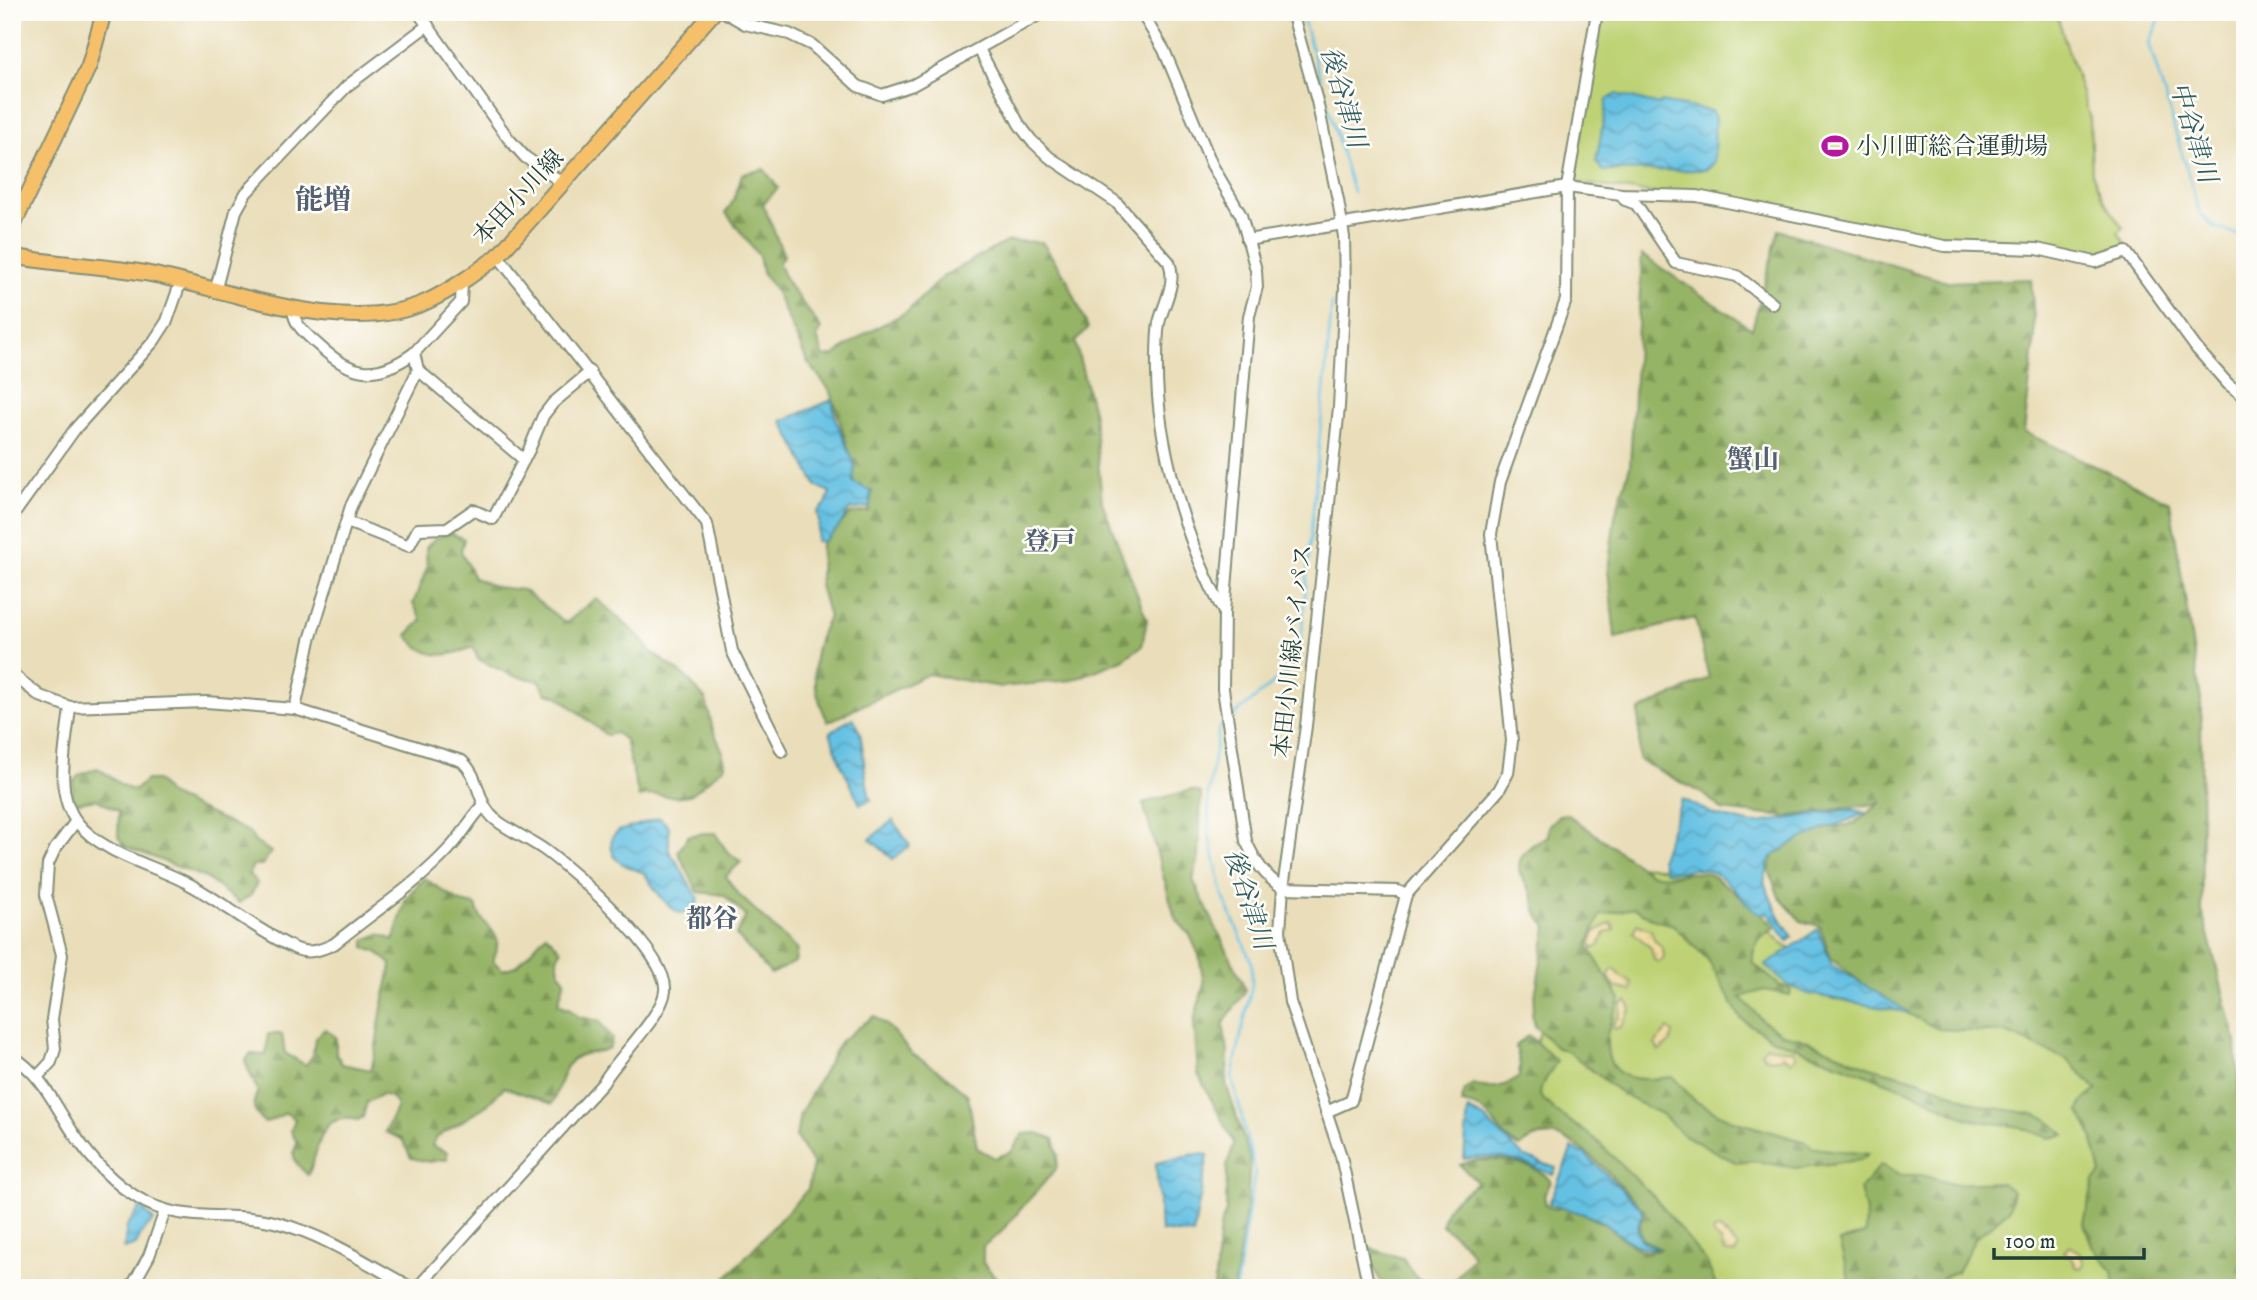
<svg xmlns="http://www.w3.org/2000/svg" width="2257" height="1300" font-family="'IM FELL DW Pica','Noto Serif JP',serif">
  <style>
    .grass { fill: #bed275; stroke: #6e8854; stroke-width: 2 }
    .forest { fill: url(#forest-firs); stroke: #5a784d; stroke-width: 2 }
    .sand { fill: url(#sand-dots); stroke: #868c69; stroke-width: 2 }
    .water { fill: url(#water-waves); stroke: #427f8c; stroke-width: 2 }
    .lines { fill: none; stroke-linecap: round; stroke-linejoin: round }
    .stream { stroke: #65c1e3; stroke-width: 2.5 }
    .minor-casing { stroke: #848e77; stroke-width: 14 }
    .major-casing { stroke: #848e77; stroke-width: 18 }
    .minor { stroke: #fff; stroke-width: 10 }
    .major { stroke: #f6c06b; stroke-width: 14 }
    .labels { text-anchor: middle; stroke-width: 5; stroke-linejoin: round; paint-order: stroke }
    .poi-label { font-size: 24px; fill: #1f3d34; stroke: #fdfcf7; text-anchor: start }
    .street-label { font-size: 24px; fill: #1f3d34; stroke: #fdfcf7 }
    .water-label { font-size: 26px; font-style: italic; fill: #305e60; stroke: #fdfcf7 }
    .neighbourhood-label { font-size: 26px; font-weight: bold; fill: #536073; stroke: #fdfcf7 }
    .quarter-label { font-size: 28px; font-weight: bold; fill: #536073; stroke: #fdfcf7 }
  </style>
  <defs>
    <pattern id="forest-firs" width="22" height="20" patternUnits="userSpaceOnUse" patternTransform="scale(1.75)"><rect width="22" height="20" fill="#96b466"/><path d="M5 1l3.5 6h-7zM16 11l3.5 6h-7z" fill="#7a9455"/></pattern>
    <pattern id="sand-dots" width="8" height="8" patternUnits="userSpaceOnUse" patternTransform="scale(1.75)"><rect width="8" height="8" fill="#eeda9e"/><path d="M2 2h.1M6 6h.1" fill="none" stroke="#ccbc89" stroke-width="1.8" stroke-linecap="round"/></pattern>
    <pattern id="water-waves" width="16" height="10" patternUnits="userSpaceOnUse" patternTransform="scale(1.75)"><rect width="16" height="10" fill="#65c1e3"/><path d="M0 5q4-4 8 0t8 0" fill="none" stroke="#539eb9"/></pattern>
  </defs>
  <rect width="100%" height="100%" fill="#fdfcf7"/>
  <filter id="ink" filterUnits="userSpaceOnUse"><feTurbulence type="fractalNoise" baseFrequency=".0143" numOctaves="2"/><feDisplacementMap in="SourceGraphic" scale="14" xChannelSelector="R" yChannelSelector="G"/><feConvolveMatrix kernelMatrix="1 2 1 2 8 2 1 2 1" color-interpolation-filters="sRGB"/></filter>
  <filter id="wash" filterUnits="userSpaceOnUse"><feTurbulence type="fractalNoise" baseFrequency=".00686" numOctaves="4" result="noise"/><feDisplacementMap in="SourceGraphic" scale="28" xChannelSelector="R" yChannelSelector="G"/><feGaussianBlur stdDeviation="1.57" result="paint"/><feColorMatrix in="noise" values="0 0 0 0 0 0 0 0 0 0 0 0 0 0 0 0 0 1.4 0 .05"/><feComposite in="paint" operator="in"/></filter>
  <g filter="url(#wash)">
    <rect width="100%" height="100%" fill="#eadeba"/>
    <!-- grass -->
    <g class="grass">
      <path d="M1604 12H2056L2090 119 2092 173 2103 199 2123 228 2118 233 2130 249 2115 250 2095 259 2067 249 2042 245 1950 242 1820 217 1572 182Z"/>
      <path d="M1580 862 1653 867 1714 877 1785 946 1853 983 2090 1052 2118 1109 2122 1288H1688L1659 1238 1595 1152 1522 1090 1567 943Z"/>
    </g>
    <!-- forest -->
    <g class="forest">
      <path d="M764 169 778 188 763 204 784 256 778 263C788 289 807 306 821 329L817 338 824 357 833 356 866 333 907 312 943 276 1008 241 1042 242 1067 279 1088 328 1075 342 1094 415 1102 502 1147 620 1142 646 1122 660 1072 680 1001 687 928 674 828 722C810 685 809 654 829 617L820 585 821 543 850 514 869 511 872 491 852 482 853 464 831 392 807 361 774 288 762 272 759 256 726 213 734 199 742 174Z"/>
      <path d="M1779 230 1947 282 2031 279 2035 337 2024 432 2170 502 2201 700 2202 911 2236 1042 2245 1213V1288H2115L2112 1271 2092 1246 2084 1223 2094 1181 2101 1174 2092 1136 2079 1112 2082 1102 2097 1090 2068 1060 2006 1033 1938 1029 1887 1003 1831 959 1820 926 1801 921 1779 897 1769 870 1779 841 1819 829 1854 824 1880 803 1786 817 1722 810 1705 795 1639 760V711L1709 678 1695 618 1615 638 1608 570 1615 516 1630 466 1642 255 1752 329Z"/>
      <path d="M451 533 464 539 461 551 474 578 496 587 523 590 566 623 596 598 641 638 650 651 685 676 706 700 713 730 723 752 724 767C715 773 696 793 689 795 672 800 656 791 639 797L625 740 616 733 606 735 558 696 546 693 540 681 511 675 478 659 473 647C446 658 426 660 407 635L422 620 413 604 427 568 426 548 435 538Z"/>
      <path d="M97 768C109 774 122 789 135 790L146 780H157L169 795 249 832 255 842 271 852 262 865H253L249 874 257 883 251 895 239 903 206 878 124 846 118 836 119 811 96 799 73 803V782L79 775Z"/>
      <path d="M1191 790 1201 793 1199 856 1193 880 1246 990 1223 1024 1228 1052 1226 1084 1250 1158 1247 1206 1234 1288H1214L1220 1227 1226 1211 1227 1166 1234 1143 1198 1074 1194 1021 1204 984 1199 955 1190 935 1175 918 1143 803Z"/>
      <path d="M1567 814 1650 873C1669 880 1684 871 1704 873 1715 874 1769 919 1775 928 1761 936 1751 947 1753 963L1779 985 1791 989 1790 995 1764 990 1741 997 1763 1021 1782 1034 1801 1038 1870 1067 1922 1081 1983 1106 2033 1114 2047 1119 2065 1135 2049 1138 2020 1127 1968 1119 1913 1092 1771 1038 1741 1019 1708 960 1673 925 1655 920 1634 908 1600 915 1588 946 1620 999C1616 1010 1608 1025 1607 1036 1604 1084 1638 1081 1673 1077L1695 1101 1733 1121 1803 1141 1814 1148 1868 1154 1860 1160 1796 1168 1753 1161 1737 1163 1683 1135 1663 1115 1623 1095 1569 1052 1555 1047 1535 1026 1532 1014 1547 926C1532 911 1538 908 1531 892 1528 886 1522 880 1520 873 1515 854 1534 843 1548 836L1549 825 1559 815Z"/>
      <path d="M705 833H715L726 850 741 862 726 876 737 893 797 950 795 962 771 974 736 935 746 916 724 895 698 892 678 852 688 836Z"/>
      <path d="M424 878 460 902 476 905C482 933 507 925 493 961L503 970 518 965 546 934 562 950 557 957 559 972 565 980 558 1004 569 1008 579 1017 599 1021 612 1039 610 1047C601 1054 589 1051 578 1056 562 1063 559 1091 552 1104L504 1087 487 1105 436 1138 432 1146 447 1152V1159L429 1162 411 1158 402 1139 385 1132 397 1106 391 1097 382 1094 367 1102 363 1117 358 1120C316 1112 322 1146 308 1175 297 1165 289 1158 297 1143L291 1131 295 1119 286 1113 265 1123C253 1113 251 1105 258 1091L245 1062 250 1054 266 1055 268 1034H282L285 1053 306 1065 313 1055 315 1038 325 1029 336 1037V1053L342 1064 371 1070C378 1047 378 1024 383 1003 386 989 390 979 391 964L377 952 365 948V940L379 934 394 940 406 898Z"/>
      <path d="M874 1016 891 1029 911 1053 942 1073 968 1095 977 1148 995 1158 1011 1152 1023 1134 1038 1133 1054 1139 1058 1155 1056 1169 998 1235 983 1246V1263L1005 1288H717L808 1189 813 1165 796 1137 800 1114 840 1042Z"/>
      <path d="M1528 1035 1557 1061 1541 1087 1540 1096 1555 1111 1594 1138 1655 1198 1707 1263 1717 1288H1385L1367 1257 1369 1248 1403 1258C1415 1278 1420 1285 1444 1286L1455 1279 1473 1256 1467 1246 1442 1225C1444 1202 1462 1195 1478 1183L1460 1165C1483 1154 1537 1161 1551 1182L1544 1194 1546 1206 1555 1209 1573 1204C1583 1214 1589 1218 1600 1222 1618 1228 1634 1260 1660 1249L1642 1239 1639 1227 1644 1210C1615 1184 1563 1106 1520 1147 1495 1136 1494 1106 1461 1103L1465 1090 1473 1084C1489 1091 1504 1088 1519 1077L1520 1065 1516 1046Z"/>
      <path d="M1881 1165 1901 1175H1921L1952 1184 2001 1182 2013 1191 2009 1210 1975 1239 1957 1272 1943 1277 1935 1288H1852L1839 1242 1865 1234 1866 1212 1860 1189Z"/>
    </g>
    <!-- sand -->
    <g class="sand">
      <path d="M1611 923 1615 930 1605 933 1600 945 1593 949 1591 942 1596 931Z"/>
      <path d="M1637 924 1651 930 1654 939 1663 949 1664 958 1660 962 1654 960 1651 948 1633 932Z"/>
      <path d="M1615 969 1621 977 1632 982 1631 991 1615 987 1609 977 1611 970Z"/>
      <path d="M1627 1001 1631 1009 1621 1027 1614 1029 1612 1026 1620 1014 1621 1004Z"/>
      <path d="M1668 1029 1673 1033 1671 1042 1659 1051 1655 1044Z"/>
      <path d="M1767 1046 1794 1051 1796 1057 1791 1062 1784 1056C1776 1059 1765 1061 1761 1052Z"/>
      <path d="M1720 1229 1738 1247 1735 1254 1724 1252 1721 1241 1713 1235 1714 1230Z"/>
      <path d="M2069 1246 2079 1252 2084 1263 2081 1268 2075 1267 2073 1259 2064 1252Z"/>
    </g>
    <!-- water -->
    <g class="water">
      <path d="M1616 94 1659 105 1661 102 1711 111 1715 118 1714 163 1707 170 1603 171 1596 162 1607 100Z"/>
      <path d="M832 400 836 420 855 465 853 482 871 491 870 507 849 510 838 528 823 542 816 541 819 522 817 512 826 504 830 492 817 487 782 421Z"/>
      <path d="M853 718C866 732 862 778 871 800L860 804 840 762 830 732Z"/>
      <path d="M1682 799 1715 815 1752 824 1852 809 1865 813C1833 828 1797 835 1770 859L1764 882C1773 904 1778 916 1793 937L1788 941 1767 912 1761 914 1755 911C1739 896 1723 870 1698 869 1687 869 1675 874 1665 871L1661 858Z"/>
      <path d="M660 818 669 827V852C683 867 686 883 698 897L696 912C673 922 655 889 644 873 627 866 607 863 612 837L619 831Z"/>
      <path d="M893 820 910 846 893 859 870 839Z"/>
      <path d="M1818 929 1832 965 1910 1013 1808 994 1788 985 1765 966Z"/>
      <path d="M1468 1110 1484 1118 1523 1156 1556 1168 1553 1175C1519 1160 1501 1154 1464 1159Z"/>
      <path d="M1572 1148 1585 1154 1641 1208 1643 1212 1637 1227 1641 1240 1657 1249C1633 1250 1620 1233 1602 1222 1585 1212 1567 1210 1549 1204Z"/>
      <path d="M1196 1154 1208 1155 1193 1235 1161 1231 1156 1163Z"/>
      <path d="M141 1207 154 1221 143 1231 136 1245 124 1249 127 1226Z"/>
    </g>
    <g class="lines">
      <!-- stream -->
      <g class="stream">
        <path d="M1301 12 1353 192"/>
        <path d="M2163 12 2149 43 2200 214 2214 227 2245 237"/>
        <path d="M1231 718 1299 662 1332 303"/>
        <path d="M1223 724 1219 728 1208 795 1209 835 1223 896 1252 963V985L1232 1077 1255 1171 1236 1288"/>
      </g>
    </g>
  </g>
  <g filter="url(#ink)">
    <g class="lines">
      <!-- minor casing -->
      <g class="minor-casing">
        <g id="minor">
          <path d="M418 12 508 138 525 157 563 183"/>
          <path d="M724 12 745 24 789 34 812 45 858 86 882 95 913 85 1044 12"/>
          <path d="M1141 12 1164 50 1212 165 1241 215 1256 270 1257 287 1249 316 1224 612 1223 689 1246 841C1255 861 1264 876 1283 888L1398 891 1406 895"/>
          <path d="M1292 12 1317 101 1338 200 1344 237 1345 288 1339 407 1306 726 1283 888 1280 931 1290 1002 1341 1156 1369 1288"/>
          <path d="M979 49 1019 124 1031 140 1049 157 1116 202 1169 262C1177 284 1164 302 1159 323 1157 335 1157 349 1157 361 1155 439 1186 544 1224 612"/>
          <path d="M1621 194 1625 200 1636 204 1676 263 1737 276 1773 304"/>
          <path d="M1247 240 1567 187 1621 194 1697 196 1945 246 2037 249 2095 262 2126 252 2197 349 2228 384 2245 397"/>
          <path d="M498 256 707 524 732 651 782 751"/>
          <path d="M216 288 236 211 246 193 347 86 428 25"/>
          <path d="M293 309C294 325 305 333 317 344 351 376 375 381 414 353"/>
          <path d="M418 370 524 460"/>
          <path d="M12 517 75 429 154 341 167 321 181 281"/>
          <path d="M347 522 409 546 418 529 447 528 473 510 493 519 529 450 543 416 553 403 590 372"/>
          <path d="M12 674 40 696 70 707 206 702 295 709 462 761C481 778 476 804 496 820 511 832 530 839 546 851 574 872 669 954 665 991 662 1017 617 1058 603 1083L417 1288"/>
          <path d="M70 707C67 742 53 792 77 822 102 854 154 865 189 884 224 903 257 931 294 948 308 955 321 950 334 944 372 913 416 885 449 849 462 836 470 819 483 806"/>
          <path d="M295 709 310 640 351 506 418 370 414 353 461 302 462 283"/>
          <path d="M12 1056C43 1075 55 1106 74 1134 91 1159 113 1183 138 1198 180 1225 232 1210 278 1223 325 1235 369 1265 412 1288"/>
          <path d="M38 1076 51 1062 55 1049 52 1019 62 955 46 895 48 864 55 849 76 821"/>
          <path d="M1326 1112 1351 1101 1406 895 1499 790 1508 773 1512 741 1491 534 1500 482 1566 300 1567 187 1597 12"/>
          <path d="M131 1288 149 1256 165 1211"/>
        </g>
      </g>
      <!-- major casing -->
      <g class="major-casing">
        <g id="major">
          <path d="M12 228 89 66 104 12"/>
          <path d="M12 256C57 265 104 265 150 274 232 290 345 338 426 302 452 290 475 273 498 256L714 12"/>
        </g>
      </g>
      <!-- minor -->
      <use href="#minor" class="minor"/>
      <!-- major -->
      <use href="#major" class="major"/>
    </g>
  </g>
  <!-- icons -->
  <defs>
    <g id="stadium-bare" transform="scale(2.1)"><path d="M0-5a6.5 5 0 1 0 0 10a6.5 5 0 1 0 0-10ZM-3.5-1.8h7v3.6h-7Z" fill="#b5179e" stroke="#fdfcf7" stroke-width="2.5" paint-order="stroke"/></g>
  </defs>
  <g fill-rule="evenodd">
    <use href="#stadium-bare" x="1835" y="146"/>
  </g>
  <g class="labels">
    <!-- poi labels -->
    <g class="poi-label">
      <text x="1856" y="154">小川町総合運動場</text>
    </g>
    <!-- street labels -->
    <g class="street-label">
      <text transform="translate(518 197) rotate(-47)" y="8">本田小川線</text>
      <text transform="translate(1292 651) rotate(-84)" y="8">本田小川線バイパス</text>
    </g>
    <!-- water labels -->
    <g class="water-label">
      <text transform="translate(1344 97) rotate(74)" y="9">後谷津川</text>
      <text transform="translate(2194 132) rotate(73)" y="9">中谷津川</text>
      <text transform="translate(1249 899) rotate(72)" y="9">後谷津川</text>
    </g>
    <!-- neighbourhood labels -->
    <g class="neighbourhood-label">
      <text x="1753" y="468">蟹山</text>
      <text x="1050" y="550">登戸</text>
      <text x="712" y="927">都谷</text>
    </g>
    <!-- quarter labels -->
    <g class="quarter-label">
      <text x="323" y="209">能増</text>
    </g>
  </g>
  <!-- margin -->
  <rect width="2257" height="1300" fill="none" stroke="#fdfcf7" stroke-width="42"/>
  <!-- scale -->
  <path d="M1994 1248v10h150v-10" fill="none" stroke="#1f3d34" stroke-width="3.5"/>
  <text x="2005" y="1248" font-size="21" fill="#1f3d34" stroke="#fdfcf7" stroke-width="5" paint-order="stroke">100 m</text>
</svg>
